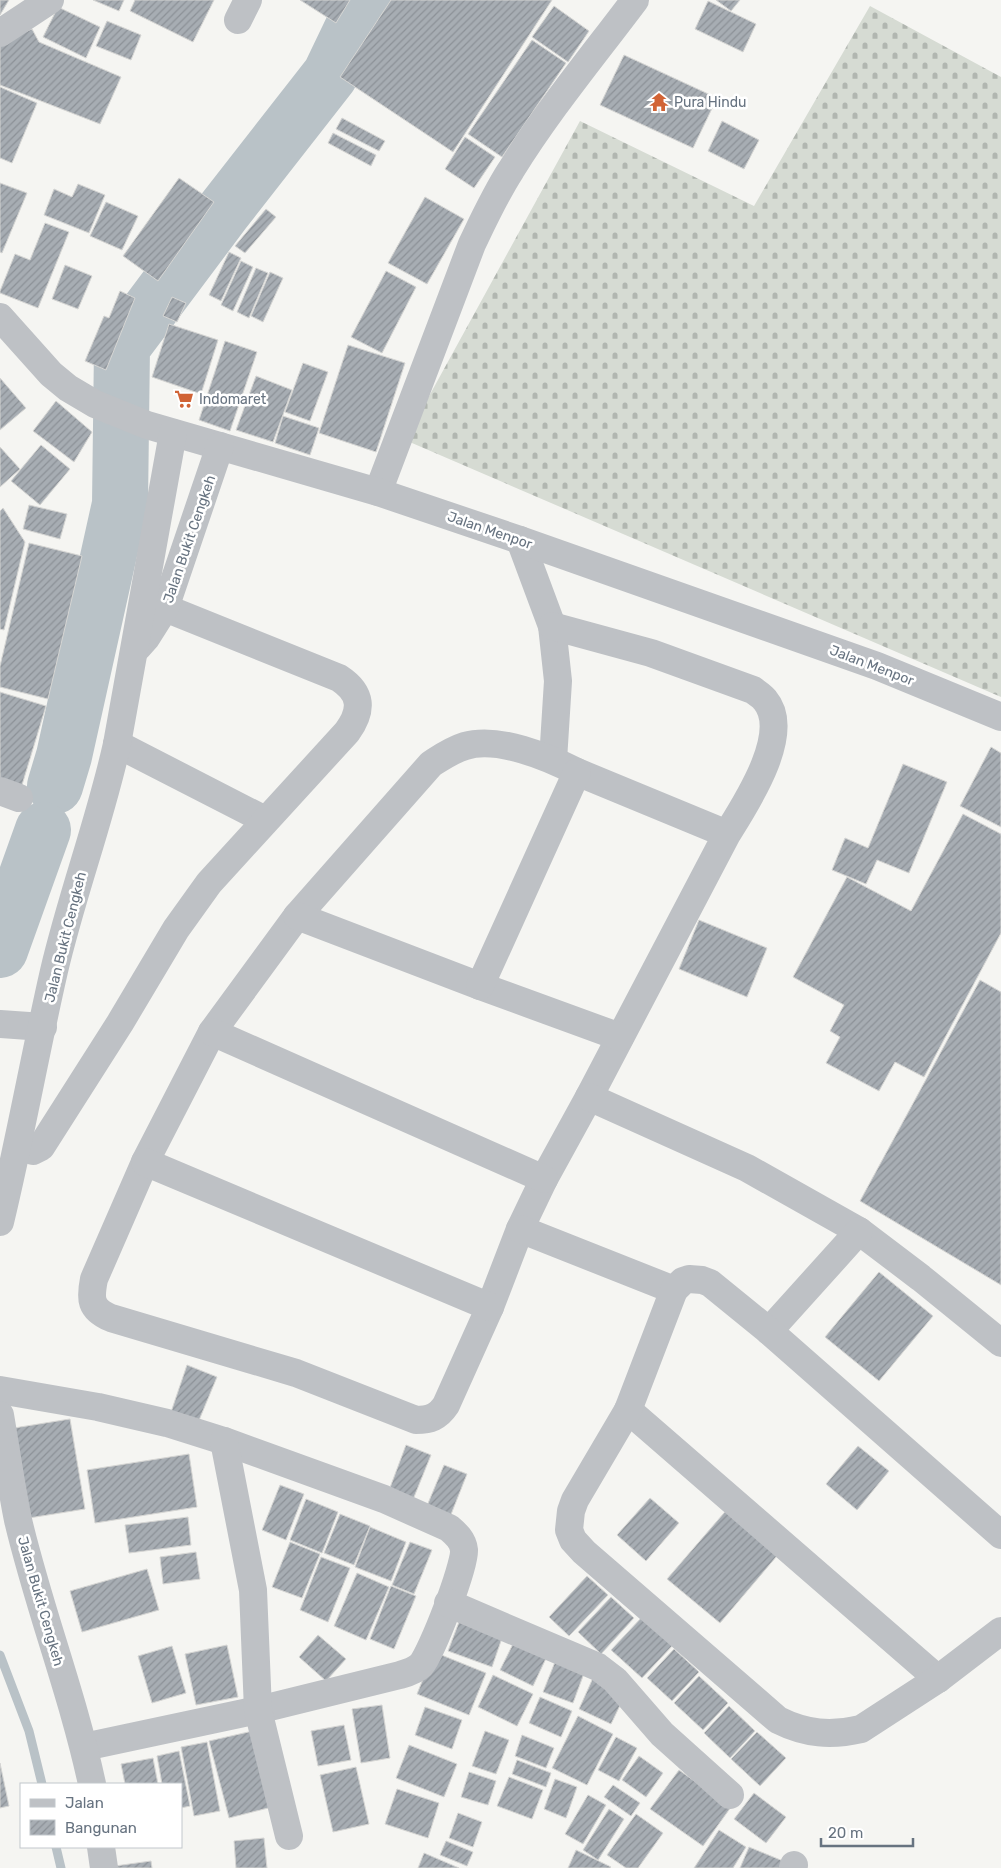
<svg xmlns="http://www.w3.org/2000/svg" width="1001" height="1868" font-family="Rubik,sans-serif">
  <style>
    .cemetery { fill: url(#cemetery-stones) }
    .lines { fill: none; stroke-linecap: round; stroke-linejoin: round }
    .stream { stroke: #b9c2c7; stroke-width: 9 }
    .river { stroke: #b9c2c7; stroke-width: 56 }
    .building { fill: url(#building-hatch); stroke: #d6d6d4 }
    .minor { stroke: #bec1c5; stroke-width: 28 }
    .tertiary { stroke: #bec1c5; stroke-width: 28 }
    .labels { text-anchor: middle; stroke-width: 5; stroke-linejoin: round; paint-order: stroke }
    .poi-label { font-size: 14px; fill: #677380; stroke: #fff; text-anchor: start }
    .street-label { font-size: 14px; fill: #677380; stroke: #fff }
  </style>
  <defs>
    <pattern id="cemetery-stones" width="16" height="16" patternUnits="userSpaceOnUse" patternTransform="scale(1.25)"><rect width="16" height="16" fill="#d6dbd3"/><path d="M2 7V4a2 2 0 0 1 4 0v3zM10 15v-3a2 2 0 0 1 4 0v3z" fill="#b1b6b0"/></pattern>
    <pattern id="building-hatch" width="6" height="6" patternUnits="userSpaceOnUse" patternTransform="scale(1.25)"><rect width="6" height="6" fill="#a7adb3"/><path d="M-1 1l2-2M0 6l6-6M5 7l2-2" fill="none" stroke="#8c9197"/></pattern>
  </defs>
  <rect width="100%" height="100%" fill="#f5f5f2"/>
  <!-- cemetery -->
  <path class="cemetery" d="M870 6 1001 77V697L405 440 580 121 754 206Z"/>
  <g class="lines">
    <!-- stream -->
    <g class="stream">
      <path d="M0 1655 29 1731 42 1784"/>
      <path d="M56 1847 61 1868"/>
    </g>
    <!-- river -->
    <g class="river">
      <path d="M55 786 64 756 120 504 122 347 223 212 330 75 366 0"/>
      <path d="M0 950 43 830"/>
    </g>
  </g>
  <!-- building -->
  <g class="building">
    <path d="M0 0H9L0 15Z"/>
    <path d="M93 0H124L119 11Z"/>
    <path d="M135 0H214L193 42 130 11Z"/>
    <path d="M300 0H350L336 23Z"/>
    <path d="M391 0H552L453 152 340 77Z"/>
    <path d="M716 0H740L731 11Z"/>
    <path d="M708 1 756 24 743 52 695 29Z"/>
    <path d="M554 6 589 31 568 62 532 37Z"/>
    <path d="M58 7 100 27 86 58 43 37Z"/>
    <path d="M107 21 141 35 131 60 96 46Z"/>
    <path d="M32 29 39 42 121 77 100 124 0 85V42Z"/>
    <path d="M532 40 566 63 502 157 468 134Z"/>
    <path d="M624 55 717 98 693 148 600 105Z"/>
    <path d="M0 87 37 103 12 163 0 158Z"/>
    <path d="M342 118 385 141 379 151 336 129Z"/>
    <path d="M722 121 759 140 744 169 708 151Z"/>
    <path d="M333 133 376 155 371 166 328 143Z"/>
    <path d="M465 137 495 157 474 188 445 169Z"/>
    <path d="M179 178 214 202 158 281 123 256Z"/>
    <path d="M0 183 27 193 2 253 0 252Z"/>
    <path d="M78 184 105 195 89 233 44 215 54 189 72 197Z"/>
    <path d="M425 197 464 219 427 284 388 263Z"/>
    <path d="M106 202 138 216 122 250 90 236Z"/>
    <path d="M266 209 276 217 245 253 235 246Z"/>
    <path d="M45 223 69 232 38 308 0 293V291L15 254 30 260Z"/>
    <path d="M229 252 241 258 221 301 209 295Z"/>
    <path d="M241 261 253 267 233 311 221 305Z"/>
    <path d="M65 265 92 276 78 309 52 299Z"/>
    <path d="M256 268 268 273 249 318 237 312Z"/>
    <path d="M386 271 416 287 382 353 351 337Z"/>
    <path d="M270 272 283 278 263 322 251 316Z"/>
    <path d="M120 291 135 298 106 370 85 361 104 316 109 318Z"/>
    <path d="M172 297 186 303 177 322 163 316Z"/>
    <path d="M169 324 218 340 201 394 152 377Z"/>
    <path d="M225 341 257 352 230 431 199 420Z"/>
    <path d="M348 345 405 363 376 452 319 433Z"/>
    <path d="M303 363 328 372 310 421 285 412Z"/>
    <path d="M256 376 292 390 273 442 236 430Z"/>
    <path d="M0 378 26 408 0 430Z"/>
    <path d="M56 401 92 432 74 462 33 431Z"/>
    <path d="M283 416 319 428 310 455 275 443Z"/>
    <path d="M41 445 70 469 40 505 11 481Z"/>
    <path d="M0 447 20 469 0 487Z"/>
    <path d="M29 505 67 514 60 539 23 529Z"/>
    <path d="M3 508 25 542 4 630 0 629V511Z"/>
    <path d="M29 543 82 556 48 699 0 687V666Z"/>
    <path d="M0 692 46 706 22 785 0 779Z"/>
    <path d="M991 747 1001 753V827L960 806Z"/>
    <path d="M903 764 947 782 909 873 877 860 866 884 832 870 845 838 868 848Z"/>
    <path d="M963 814 1001 834V933L924 1077 895 1062 879 1091 826 1063 840 1037 830 1031 844 1005 793 977 847 877 911 911Z"/>
    <path d="M699 920 767 948 747 997 679 969Z"/>
    <path d="M980 980 1001 992V1285L860 1201Z"/>
    <path d="M879 1272 933 1316 879 1381 825 1337Z"/>
    <path d="M187 1365 217 1377 197 1425 170 1415Z"/>
    <path d="M70 1419 85 1509 29 1518 14 1428Z"/>
    <path d="M406 1445 431 1455 412 1502 388 1493Z"/>
    <path d="M858 1446 889 1471 857 1510 826 1484Z"/>
    <path d="M189 1454 197 1507 95 1523 87 1470Z"/>
    <path d="M444 1465 467 1474 448 1522 424 1513Z"/>
    <path d="M280 1485 304 1494 286 1540 262 1530Z"/>
    <path d="M650 1498 679 1523 646 1561 617 1535Z"/>
    <path d="M306 1499 338 1512 322 1553 290 1540Z"/>
    <path d="M730 1506 782 1550 720 1623 667 1579Z"/>
    <path d="M340 1514 370 1526 354 1565 324 1553Z"/>
    <path d="M188 1517 191 1545 129 1553 125 1525Z"/>
    <path d="M370 1527 406 1542 391 1581 355 1567Z"/>
    <path d="M290 1542 320 1554 302 1598 272 1587Z"/>
    <path d="M410 1542 432 1550 414 1594 392 1585Z"/>
    <path d="M196 1552 200 1579 163 1584 160 1557Z"/>
    <path d="M321 1557 350 1568 328 1622 300 1610Z"/>
    <path d="M147 1569 159 1610 82 1632 70 1591Z"/>
    <path d="M357 1573 389 1587 366 1640 334 1626Z"/>
    <path d="M587 1576 608 1595 569 1636 549 1617Z"/>
    <path d="M391 1586 416 1596 394 1649 370 1639Z"/>
    <path d="M611 1597 634 1618 601 1654 578 1632Z"/>
    <path d="M643 1616 674 1644 642 1678 611 1650Z"/>
    <path d="M459 1622 502 1638 492 1667 448 1651Z"/>
    <path d="M318 1635 346 1659 326 1681 299 1657Z"/>
    <path d="M517 1636 549 1652 533 1686 500 1670Z"/>
    <path d="M227 1645 238 1697 196 1705 185 1654Z"/>
    <path d="M172 1646 186 1693 152 1703 138 1656Z"/>
    <path d="M674 1649 699 1672 672 1701 647 1678Z"/>
    <path d="M434 1652 486 1673 469 1715 417 1694Z"/>
    <path d="M557 1657 586 1668 573 1703 543 1692Z"/>
    <path d="M493 1675 533 1694 517 1726 478 1707Z"/>
    <path d="M699 1676 728 1703 703 1730 674 1703Z"/>
    <path d="M593 1678 626 1693 611 1724 579 1709Z"/>
    <path d="M540 1697 572 1711 561 1737 529 1723Z"/>
    <path d="M382 1705 390 1758 361 1763 352 1709Z"/>
    <path d="M729 1706 755 1731 730 1758 704 1733Z"/>
    <path d="M425 1707 462 1720 452 1749 415 1735Z"/>
    <path d="M578 1716 613 1734 587 1785 552 1768Z"/>
    <path d="M344 1725 351 1760 318 1766 311 1731Z"/>
    <path d="M257 1730 276 1806 229 1818 209 1741Z"/>
    <path d="M485 1731 509 1740 496 1774 472 1766Z"/>
    <path d="M757 1732 786 1758 760 1786 731 1759Z"/>
    <path d="M522 1735 554 1748 546 1768 515 1756Z"/>
    <path d="M616 1737 637 1748 619 1781 598 1770Z"/>
    <path d="M207 1742 220 1811 194 1816 181 1747Z"/>
    <path d="M409 1745 457 1764 444 1797 396 1778Z"/>
    <path d="M179 1751 190 1806 181 1808V1784H162L157 1756Z"/>
    <path d="M639 1756 663 1773 646 1797 622 1780Z"/>
    <path d="M153 1758 158 1784H125L121 1764Z"/>
    <path d="M517 1760 551 1773 546 1787 512 1774Z"/>
    <path d="M0 1763 9 1806 0 1808Z"/>
    <path d="M356 1767 369 1824 333 1832 320 1775Z"/>
    <path d="M679 1770 731 1807 703 1846 650 1809Z"/>
    <path d="M469 1772 496 1781 488 1805 461 1797Z"/>
    <path d="M509 1777 543 1790 532 1819 497 1806Z"/>
    <path d="M555 1779 577 1787 566 1818 544 1809Z"/>
    <path d="M613 1785 640 1803 631 1816 604 1797Z"/>
    <path d="M397 1789 439 1803 428 1838 385 1824Z"/>
    <path d="M754 1793 786 1817 766 1843 734 1819Z"/>
    <path d="M588 1795 606 1805 583 1844 565 1834Z"/>
    <path d="M609 1809 624 1819 598 1860 583 1850Z"/>
    <path d="M458 1813 482 1822 473 1847 449 1838Z"/>
    <path d="M636 1814 663 1833 638 1868H626L607 1855Z"/>
    <path d="M719 1830 746 1847 733 1868H694Z"/>
    <path d="M264 1838 267 1868H236L234 1841Z"/>
    <path d="M446 1841 473 1852 467 1866 440 1855Z"/>
    <path d="M749 1847 783 1861 780 1868H740Z"/>
    <path d="M576 1850 611 1867 610 1868H568Z"/>
    <path d="M424 1853 459 1868H418Z"/>
    <path d="M151 1861 152 1868H115V1866Z"/>
  </g>
  <g class="lines">
    <!-- minor -->
    <g class="minor">
      <path d="M238 20 248 0"/>
      <path d="M0 33 50 0"/>
      <path d="M378 492 472 244C484 219 496 193 511 170 548 110 593 56 635 0"/>
      <path d="M520 540 552 626 558 681 553 760"/>
      <path d="M552 626 651 653 753 690C757 693 762 696 765 700 793 733 745 805 727 834L589 1097 544 1179 520 1229 490 1307 446 1405C438 1417 430 1420 416 1420L296 1373 111 1318C90 1309 90 1299 94 1279L145 1162 212 1032 297 916 431 764C442 757 452 750 465 746 498 736 548 757 577 772L727 834"/>
      <path d="M117 744 265 820"/>
      <path d="M0 791 19 798"/>
      <path d="M297 916 480 986 620 1037"/>
      <path d="M480 986 577 772"/>
      <path d="M0 1024 43 1027"/>
      <path d="M212 1032 544 1179"/>
      <path d="M589 1097 747 1168 859 1231 921 1278 1001 1343"/>
      <path d="M18 1146 33 1151 41 1147 120 1023 176 929 209 883 347 732C363 710 362 693 339 678L165 608"/>
      <path d="M145 1162 490 1307"/>
      <path d="M520 1229 674 1290"/>
      <path d="M769 1331 859 1231"/>
      <path d="M0 1390 98 1407 167 1423 224 1441 384 1499 449 1528C456 1534 463 1540 464 1550 465 1566 432 1652 421 1665 416 1670 407 1673 400 1675L258 1710 84 1747"/>
      <path d="M628 1410 938 1679"/>
      <path d="M224 1441 253 1590 258 1710 289 1836"/>
      <path d="M1001 1535 769 1331 710 1283 702 1280 689 1279 683 1281 674 1290 628 1410 575 1500 571 1511 569 1530 573 1540 584 1552 778 1720C806 1734 831 1736 861 1729L938 1679 1001 1631"/>
      <path d="M448 1603 598 1667 615 1680 662 1734 730 1795"/>
      <path d="M793 1868 794 1865"/>
    </g>
    <!-- tertiary -->
    <g class="tertiary">
      <path d="M0 317 51 374 68 388 95 404 147 425 378 492 520 540 877 666 1001 717"/>
      <path d="M138 647 146 638 165 608 220 446"/>
      <path d="M0 1222C20 1139 35 1054 54 971 72 894 100 821 117 744L173 433"/>
      <path d="M0 1415C6 1450 11 1485 18 1520 39 1609 73 1695 92 1784"/>
      <path d="M101 1847 104 1868"/>
    </g>
  </g>
  <!-- icons -->
  <defs>
    <g id="temple-bare" transform="scale(1.5)"><path d="M0-6L5-2H3V0L6.5 2.5H4V6H1.5V3h-3V6H-4V2.5H-6.5L-3 0V-2H-5Z" fill="#d16335" stroke="#fff" stroke-width="2.5" paint-order="stroke"/></g>
    <g id="supermarket-bare" transform="scale(1.5)"><path d="M-6-5.5h2.5l.6 2H6L4.5 2H-2.5L-4.4-4H-6ZM-1.5 3.2a1.3 1.3 0 1 0 .1 0ZM3 3.2a1.3 1.3 0 1 0 .1 0Z" fill="#d16335" stroke="#fff" stroke-width="2.5" paint-order="stroke"/></g>
  </defs>
  <g fill-rule="evenodd">
    <use href="#temple-bare" x="659" y="102"/>
    <use href="#supermarket-bare" x="184" y="399"/>
  </g>
  <g class="labels">
    <!-- poi labels -->
    <g class="poi-label">
      <text x="674" y="107">Pura Hindu</text>
      <text x="199" y="404">Indomaret</text>
    </g>
    <!-- street labels -->
    <g class="street-label">
      <text transform="translate(490 530) rotate(19)" y="5">Jalan Menpor</text>
      <text transform="translate(189 539) rotate(-71)" y="5">Jalan Bukit Cengkeh</text>
      <text transform="translate(872 665) rotate(21)" y="5">Jalan Menpor</text>
      <text transform="translate(65 937) rotate(-76)" y="5">Jalan Bukit Cengkeh</text>
      <text transform="translate(41 1601) rotate(74)" y="5">Jalan Bukit Cengkeh</text>
    </g>
  </g>
  <!-- legend -->
  <rect x="20" y="1783" width="162" height="65" fill="#ffffff" stroke="#c2c7cc"/>
  <rect x="30" y="1799" width="25" height="8" fill="#bec1c5" stroke="#c2c7cc"/>
  <text x="65" y="1808" font-size="15" fill="#677380">Jalan</text>
  <rect x="30" y="1820" width="25" height="15" fill="url(#building-hatch)" stroke="#c2c7cc"/>
  <text x="65" y="1833" font-size="15" fill="#677380">Bangunan</text>
  <!-- scale -->
  <path d="M821 1838v8h92v-8" fill="none" stroke="#677380" stroke-width="2.5"/>
  <text x="828" y="1838" font-size="15" fill="#677380" stroke="#ffffff" stroke-width="4" paint-order="stroke">20 m</text>
</svg>
